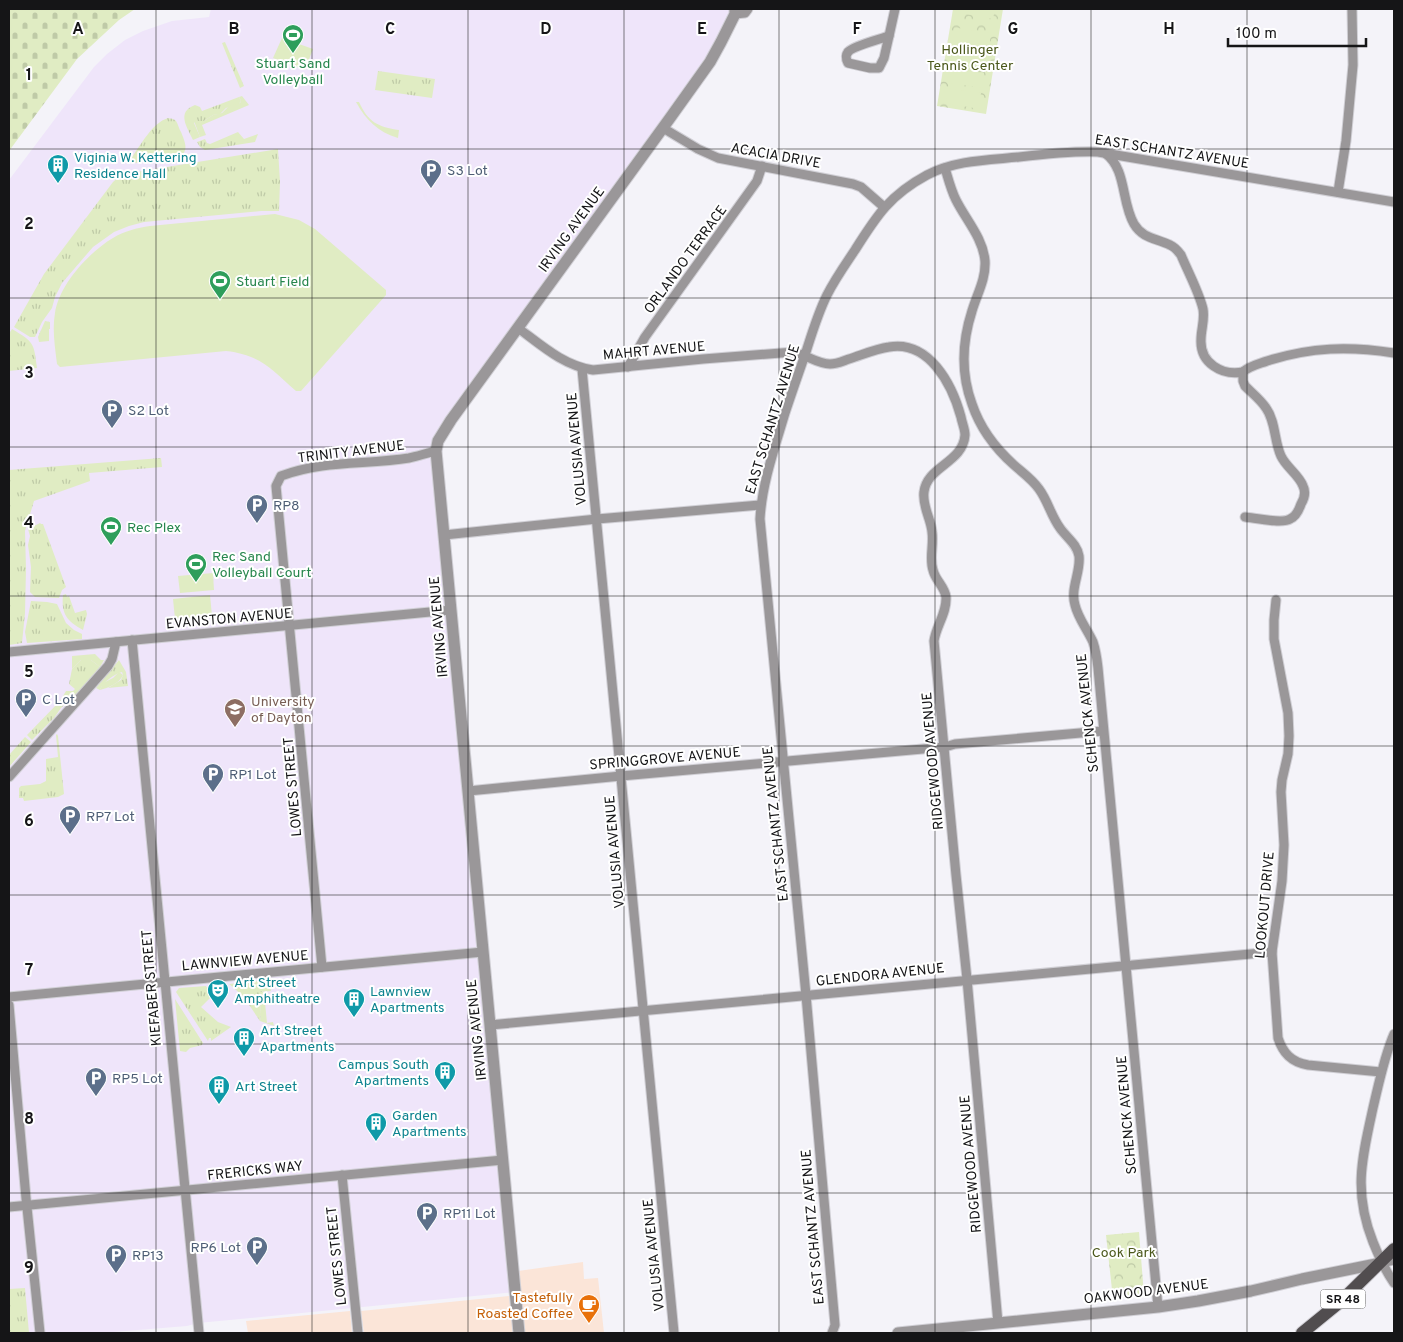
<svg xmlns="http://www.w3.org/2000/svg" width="1403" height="1342" font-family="Overpass,sans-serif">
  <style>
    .commercial { fill: #fbe5d8 }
    .education { fill: #efe5fa }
    .grass { fill: url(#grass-tufts) }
    .cemetery { fill: url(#cemetery-stones) }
    .park { fill: url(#park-crowns) }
    .garden { fill: #e0ecc3 }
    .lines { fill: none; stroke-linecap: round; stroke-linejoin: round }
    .minor-casing { stroke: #d0cfd5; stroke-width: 11 }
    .tertiary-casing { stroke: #d0cfd5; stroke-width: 13 }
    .primary-casing { stroke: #d0cfd5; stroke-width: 14 }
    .minor { stroke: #9a9799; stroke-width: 9 }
    .tertiary { stroke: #9a9799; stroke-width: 11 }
    .primary { stroke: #514d4f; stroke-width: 12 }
    .grid { fill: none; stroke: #151517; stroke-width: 1; stroke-opacity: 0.55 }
    .labels { text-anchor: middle; stroke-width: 4; stroke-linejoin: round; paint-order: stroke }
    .shield { fill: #fff; stroke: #5b5b5d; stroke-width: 1 }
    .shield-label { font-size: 12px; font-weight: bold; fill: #151517 }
    .park-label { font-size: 14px; fill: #4b581b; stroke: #fff }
    .leisure-label { font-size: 14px; fill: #27864d; stroke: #fff; text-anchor: start }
    .street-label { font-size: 14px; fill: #151517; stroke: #fff }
    .culture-label { font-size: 14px; fill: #0d838f; stroke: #fff; text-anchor: start }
    .service-label { font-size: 14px; fill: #4e5e75; stroke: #fff; text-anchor: start }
    .education-label { font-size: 14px; fill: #785e54; stroke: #fff; text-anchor: start }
    .food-label { font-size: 14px; fill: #c56008; stroke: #fff; text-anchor: end }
    .grid-label { font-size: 16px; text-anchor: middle; font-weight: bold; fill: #151517; stroke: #fff; stroke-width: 4; stroke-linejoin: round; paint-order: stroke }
  </style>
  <defs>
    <pattern id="grass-tufts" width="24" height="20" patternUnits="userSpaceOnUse" patternTransform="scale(1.25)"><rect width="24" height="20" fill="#e0ecc3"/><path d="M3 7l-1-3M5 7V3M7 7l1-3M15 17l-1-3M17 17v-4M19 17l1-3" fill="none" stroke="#bfcaa7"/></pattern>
    <pattern id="cemetery-stones" width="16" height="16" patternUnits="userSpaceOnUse" patternTransform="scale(1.25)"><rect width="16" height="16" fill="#e0ecc3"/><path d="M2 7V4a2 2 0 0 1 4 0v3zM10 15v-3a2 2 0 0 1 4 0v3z" fill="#bfcaa7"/></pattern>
    <pattern id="park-crowns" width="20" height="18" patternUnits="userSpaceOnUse" patternTransform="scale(1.25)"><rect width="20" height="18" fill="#e0ecc3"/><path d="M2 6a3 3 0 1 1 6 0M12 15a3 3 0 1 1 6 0" fill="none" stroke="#bfcaa7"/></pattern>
  </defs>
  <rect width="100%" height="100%" fill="#f4f3f9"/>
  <!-- commercial -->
  <g class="commercial">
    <path d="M583 1262 584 1279 598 1278 604 1333H525L518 1271Z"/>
    <path d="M509 1296 513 1333H364L361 1311Z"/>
    <path d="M350 1311 352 1333H248L246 1321Z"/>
  </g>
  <!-- education -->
  <path class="education" d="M211 9H734L721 42 438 441 516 1292 271 1316 198 1323 187 1326 101 1333H9V180L94 67 107 54 125 40 143 31 172 21 209 17Z"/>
  <!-- grass -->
  <g class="grass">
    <path d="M225 42 244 86 240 88 222 43Z"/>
    <path d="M378 71 435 79 432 98 375 90Z"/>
    <path d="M239 97 241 101 239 104 226 108 220 114 213 115 204 121H196L194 123 200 137 193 140C187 127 176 112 195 105L200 107 202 111Z"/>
    <path d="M168 118C171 119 173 118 176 121 178 124 179 129 181 132 185 142 190 152 178 157L136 163 133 162 132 157C141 145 152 123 168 118Z"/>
    <path d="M238 132 244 139 258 134 255 142 205 150 200 147 197 142 205 139 207 143 210 144Z"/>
    <path d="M278 149 280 182 279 211H261L144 222 129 226 114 232 93 247 62 283 55 297 52 308 42 322 35 337H30L14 327 44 274 113 182 122 174 130 173Z"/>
    <path d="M45 321 50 322V329H49V341L39 342 38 337Z"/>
    <path d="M12 329C34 342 34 343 37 368L9 371V334Z"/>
    <path d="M161 458 162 467 89 473 90 481 34 501 25 531 26 569 25 613 22 643 9 645V470Z"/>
    <path d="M40 523 41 524H43L66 587 62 590 59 598 35 597 30 592 31 567 28 545 30 536 28 529Z"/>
    <path d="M66 594 67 597 69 596 75 613 86 610 87 614 83 630C67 621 61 614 63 595Z"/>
    <path d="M31 601 47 602 57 604 66 623 74 630 82 634V639L27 643 25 632Z"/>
    <path d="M81 660H91L100 667 79 691 61 708 54 718 32 740 27 735 60 701 66 691H73L75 689 69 684 72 669Z"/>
    <path d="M119 660 126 672 128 686 108 688 121 680 123 675 122 672C114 674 102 683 100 690L96 688Z"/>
    <path d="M57 734 58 736 64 794 58 797 24 801 23 798H19V788L21 786 40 784 46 781V759L58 757 56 735Z"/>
    <path d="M25 737 31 742 9 767V755Z"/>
    <path d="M270 980 271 991 260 992 261 1015 260 1021 243 996 229 984Z"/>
    <path d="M206 986 212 996 201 1007 218 1022 231 1027 211 1041V1038H209L208 1041 176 992 179 988Z"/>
    <path d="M175 999 203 1043 202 1045 190 1048 186 1052 180 1051Z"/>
    <path d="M25 1288 29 1333H9V1289Z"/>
  </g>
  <!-- cemetery -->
  <path class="cemetery" d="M9 9H135L119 20 77 59 9 151Z"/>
  <!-- park -->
  <g class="park">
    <path d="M953 9H1003L986 114 937 106Z"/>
    <path d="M1139 1232 1144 1295 1113 1299 1106 1235Z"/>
  </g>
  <!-- garden -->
  <g class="garden">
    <path d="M961 9H995L993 19 960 13Z"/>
    <path d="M958 28 991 33 989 49 955 43Z"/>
    <path d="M282 38 313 49 305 70 273 58Z"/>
    <path d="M955 48 988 53 985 68 952 63Z"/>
    <path d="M952 68 984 73 982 88 949 83Z"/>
    <path d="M948 88 981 93 979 109 946 103Z"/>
    <path d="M242 96 249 105 202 125 206 135 200 137 194 121H204L213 115 222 113 229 106 240 103 241 101 239 97Z"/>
    <path d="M356 102H359C368 122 378 127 399 130L398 138C378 132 366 120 356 102Z"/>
    <path d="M275 214 299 220 315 229 386 290V295L301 391H296C271 369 261 355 226 351L60 367 57 364C55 347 52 330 55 313 59 285 89 252 113 238 124 231 137 228 150 226Z"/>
    <path d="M213 573 214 590 180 593 178 576Z"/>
    <path d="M210 595 212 616 175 619 173 599Z"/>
    <path d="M50 625 54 626 53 634 51 638 47 640 39 630 41 626H49Z"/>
    <path d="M95 654 101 660H104L100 667 91 660H81L72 669V656Z"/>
    <path d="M119 672 123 675C120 683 108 688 100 690L103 683 113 678Z"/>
    <path d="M260 992H264L267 1023 273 1022 274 1026 260 1021 261 1015Z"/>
  </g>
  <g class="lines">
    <!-- minor casing -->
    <g class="minor-casing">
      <g id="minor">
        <path d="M735 14 745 13 748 9"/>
        <path d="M889 36 884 58 879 68H870L848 63C846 59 845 56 848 52 853 46 881 39 889 36Z"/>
        <path d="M889 36 895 9"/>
        <path d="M663 128 698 149 718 158 853 184 861 187 884 207"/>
        <path d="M1105 153C1127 169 1121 202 1134 224 1143 239 1156 238 1170 245 1175 247 1178 251 1181 255 1188 272 1199 292 1203 309 1205 320 1201 329 1201 340 1200 363 1222 376 1243 372"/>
        <path d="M945 168C948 178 951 190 956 200 966 220 983 238 985 261 986 279 977 294 972 311 962 342 961 374 972 404 980 428 995 448 1014 465 1023 473 1032 479 1039 489 1048 501 1051 516 1060 528 1067 538 1077 544 1079 556 1081 572 1070 588 1075 605 1078 618 1087 629 1093 642 1096 651 1097 659 1098 668L1158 1307"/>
        <path d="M1338 192 1346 141 1353 65 1352 9"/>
        <path d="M518 328C541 345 564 366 593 370L703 359 794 352C806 355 818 364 830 364 837 364 843 361 849 359 862 355 875 349 889 347 929 340 952 384 961 417 962 423 965 429 965 435 963 463 927 466 924 492 922 506 931 519 932 532 934 545 929 558 933 570 935 580 945 587 946 597 947 613 936 626 934 641L956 875 967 979 998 1323"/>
        <path d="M628 367 645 337 757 181 762 166"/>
        <path d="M582 369 674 1333"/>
        <path d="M1243 372V381L1245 386C1252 393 1261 400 1266 408 1276 422 1274 441 1281 456 1286 467 1299 475 1303 486 1306 492 1304 499 1301 504 1299 510 1295 517 1290 519 1282 524 1255 518 1245 517"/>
        <path d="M1243 372C1249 366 1259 364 1267 361 1311 347 1349 346 1394 353"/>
        <path d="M444 535 597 519 760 505"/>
        <path d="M1276 600 1274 620V639L1288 713 1289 736 1288 754 1282 780 1281 792 1284 845 1282 881 1272 952 1278 1038C1283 1053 1291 1062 1308 1065L1381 1072"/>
        <path d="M132 640 199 1333"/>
        <path d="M9 652 451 610"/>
        <path d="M9 777 108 666 112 659 116 642"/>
        <path d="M468 791 621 776 945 747 955 744 1103 731"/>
        <path d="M322 967 276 486 281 476C324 460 365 465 409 458 418 456 427 453 436 451"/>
        <path d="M9 997 483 952"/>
        <path d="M9 1005 26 1198 40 1333"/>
        <path d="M490 1025 1272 952"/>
        <path d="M1394 1034C1384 1057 1379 1083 1373 1108 1362 1158 1353 1192 1373 1242 1379 1257 1385 1270 1394 1283"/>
        <path d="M342 1175 358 1333"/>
        <path d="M9 1207 503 1160"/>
        <path d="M1381 1263 1394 1260"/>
        <path d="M832 1333 835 1325 806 995 760 519C762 483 775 447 785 413 792 392 799 372 806 352 812 333 818 313 827 295 835 279 845 265 855 250 877 215 890 195 927 175 955 160 989 160 1019 157 1045 154 1072 151 1098 152L1394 202"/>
      </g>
    </g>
    <!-- tertiary casing -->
    <g class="tertiary-casing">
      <g id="tertiary">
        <path d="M519 1333 436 451 438 441 451 420 670 118 710 62 721 42 735 14V9"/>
        <path d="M898 1333 1158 1307 1198 1301 1251 1291 1302 1279 1381 1263"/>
      </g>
    </g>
    <!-- primary casing -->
    <g class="primary-casing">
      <path id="primary" d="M1302 1333 1340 1302 1394 1249"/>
    </g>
    <!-- minor -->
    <use href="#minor" class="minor"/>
    <!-- tertiary -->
    <use href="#tertiary" class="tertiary"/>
    <!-- primary -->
    <use href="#primary" class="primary"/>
  </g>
  <!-- grid -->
  <path class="grid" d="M156 9V1333M312 9V1333M468 9V1333M624 9V1333M779 9V1333M935 9V1333M1091 9V1333M1247 9V1333M9 149H1394M9 298H1394M9 447H1394M9 596H1394M9 746H1394M9 895H1394M9 1044H1394M9 1193H1394"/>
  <!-- icons -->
  <defs>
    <g id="stadium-pin" transform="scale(1.125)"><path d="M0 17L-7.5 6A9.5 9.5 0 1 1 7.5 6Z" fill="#2e9e5b" stroke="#fff"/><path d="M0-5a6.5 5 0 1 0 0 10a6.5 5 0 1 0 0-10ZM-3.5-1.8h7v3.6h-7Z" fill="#fff"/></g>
    <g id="building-pin" transform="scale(1.125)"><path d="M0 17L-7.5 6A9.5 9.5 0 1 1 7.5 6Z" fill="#0f9aa8" stroke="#fff"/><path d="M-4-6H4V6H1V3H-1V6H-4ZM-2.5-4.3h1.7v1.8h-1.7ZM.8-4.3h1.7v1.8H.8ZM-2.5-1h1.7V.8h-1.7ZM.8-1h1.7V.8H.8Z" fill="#fff"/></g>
    <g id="parking-pin" transform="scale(1.125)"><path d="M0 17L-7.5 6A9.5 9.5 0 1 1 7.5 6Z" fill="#5c6f8a" stroke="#fff"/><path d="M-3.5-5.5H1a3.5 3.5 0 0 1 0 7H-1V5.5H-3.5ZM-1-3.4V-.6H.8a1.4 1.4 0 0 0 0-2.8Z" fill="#fff"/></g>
    <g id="university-pin" transform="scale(1.125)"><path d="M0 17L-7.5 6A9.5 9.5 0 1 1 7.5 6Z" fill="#8d6e63" stroke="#fff"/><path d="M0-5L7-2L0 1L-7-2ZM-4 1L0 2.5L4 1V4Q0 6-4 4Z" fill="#fff"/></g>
    <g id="theatre-pin" transform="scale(1.125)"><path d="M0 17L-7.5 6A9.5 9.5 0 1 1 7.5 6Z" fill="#0f9aa8" stroke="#fff"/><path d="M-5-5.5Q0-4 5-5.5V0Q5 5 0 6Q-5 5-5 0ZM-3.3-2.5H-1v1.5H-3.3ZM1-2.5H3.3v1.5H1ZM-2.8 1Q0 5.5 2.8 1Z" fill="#fff"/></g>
    <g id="cafe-pin" transform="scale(1.125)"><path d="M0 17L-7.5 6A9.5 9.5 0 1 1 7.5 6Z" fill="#e8710a" stroke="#fff"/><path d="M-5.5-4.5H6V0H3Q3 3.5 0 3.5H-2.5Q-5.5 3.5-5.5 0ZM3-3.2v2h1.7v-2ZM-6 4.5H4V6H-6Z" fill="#fff"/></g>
  </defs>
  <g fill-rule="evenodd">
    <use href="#stadium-pin" x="293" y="35"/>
    <use href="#building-pin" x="58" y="165"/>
    <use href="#parking-pin" x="431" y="170"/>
    <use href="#stadium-pin" x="220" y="281"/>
    <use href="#parking-pin" x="112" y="410"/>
    <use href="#parking-pin" x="257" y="505"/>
    <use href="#stadium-pin" x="111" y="527"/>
    <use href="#stadium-pin" x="196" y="564"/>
    <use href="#parking-pin" x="26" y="699"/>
    <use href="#university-pin" x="235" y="709"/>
    <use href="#parking-pin" x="213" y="774"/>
    <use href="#parking-pin" x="70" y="816"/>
    <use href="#theatre-pin" x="218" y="990"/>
    <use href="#building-pin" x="354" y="999"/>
    <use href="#building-pin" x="244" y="1038"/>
    <use href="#building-pin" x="445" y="1072"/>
    <use href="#parking-pin" x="96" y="1078"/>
    <use href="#building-pin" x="219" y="1086"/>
    <use href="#building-pin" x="376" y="1123"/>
    <use href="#parking-pin" x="427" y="1213"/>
    <use href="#parking-pin" x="257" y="1247"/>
    <use href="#parking-pin" x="116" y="1255"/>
    <use href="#cafe-pin" x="589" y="1305"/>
  </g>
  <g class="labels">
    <!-- shield labels -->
    <rect class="shield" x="1320.5" y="1289.5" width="45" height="19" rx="4"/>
    <g class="shield-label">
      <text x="1343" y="1303">SR 48</text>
    </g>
    <!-- park labels -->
    <g class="park-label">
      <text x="970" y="54">Hollinger<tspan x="970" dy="16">Tennis Center</tspan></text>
      <text x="1124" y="1257">Cook Park</text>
    </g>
    <!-- leisure labels -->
    <g class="leisure-label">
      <text x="293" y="68" text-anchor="middle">Stuart Sand<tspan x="293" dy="16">Volleyball</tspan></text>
      <text x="236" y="286">Stuart Field</text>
      <text x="127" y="532">Rec Plex</text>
      <text x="212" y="561">Rec Sand<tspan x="212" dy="16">Volleyball Court</tspan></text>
    </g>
    <!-- street labels -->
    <g class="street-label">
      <text transform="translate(1172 151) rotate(9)" y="5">EAST SCHANTZ AVENUE</text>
      <text transform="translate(776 155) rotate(10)" y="5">ACACIA DRIVE</text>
      <text transform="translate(571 229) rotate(-54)" y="5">IRVING AVENUE</text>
      <text transform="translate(685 259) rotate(-54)" y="5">ORLANDO TERRACE</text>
      <text transform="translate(654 350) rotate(-5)" y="5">MAHRT AVENUE</text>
      <text transform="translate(772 419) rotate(-73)" y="5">EAST SCHANTZ AVENUE</text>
      <text transform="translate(576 449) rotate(-95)" y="5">VOLUSIA AVENUE</text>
      <text transform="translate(351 451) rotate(-7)" y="5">TRINITY AVENUE</text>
      <text transform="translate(229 618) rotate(-5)" y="5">EVANSTON AVENUE</text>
      <text transform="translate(438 627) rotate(-95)" y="5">IRVING AVENUE</text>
      <text transform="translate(1087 713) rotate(-96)" y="5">SCHENCK AVENUE</text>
      <text transform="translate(665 758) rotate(-5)" y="5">SPRINGGROVE AVENUE</text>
      <text transform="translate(932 761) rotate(-95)" y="5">RIDGEWOOD AVENUE</text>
      <text transform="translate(292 787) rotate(-95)" y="5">LOWES STREET</text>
      <text transform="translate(775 824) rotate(-96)" y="5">EAST SCHANTZ AVENUE</text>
      <text transform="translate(614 852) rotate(-95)" y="5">VOLUSIA AVENUE</text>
      <text transform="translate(1264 905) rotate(-85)" y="5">LOOKOUT DRIVE</text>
      <text transform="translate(245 960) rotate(-5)" y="5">LAWNVIEW AVENUE</text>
      <text transform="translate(880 974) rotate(-6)" y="5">GLENDORA AVENUE</text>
      <text transform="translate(151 988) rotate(-95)" y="5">KIEFABER STREET</text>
      <text transform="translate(476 1030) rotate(-96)" y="5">IRVING AVENUE</text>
      <text transform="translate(1126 1115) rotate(-95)" y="5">SCHENCK AVENUE</text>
      <text transform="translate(970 1164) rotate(-95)" y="5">RIDGEWOOD AVENUE</text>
      <text transform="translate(255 1170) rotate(-6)" y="5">FRERICKS WAY</text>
      <text transform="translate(812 1227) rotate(-95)" y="5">EAST SCHANTZ AVENUE</text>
      <text transform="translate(653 1255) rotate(-96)" y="5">VOLUSIA AVENUE</text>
      <text transform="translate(336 1256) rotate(-96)" y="5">LOWES STREET</text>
      <text transform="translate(1146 1291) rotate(-7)" y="5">OAKWOOD AVENUE</text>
    </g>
    <!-- culture labels -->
    <g class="culture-label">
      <text x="74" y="162">Viginia W. Kettering<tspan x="74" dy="16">Residence Hall</tspan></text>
      <text x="234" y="987">Art Street<tspan x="234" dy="16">Amphitheatre</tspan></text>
      <text x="370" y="996">Lawnview<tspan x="370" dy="16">Apartments</tspan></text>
      <text x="260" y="1035">Art Street<tspan x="260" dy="16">Apartments</tspan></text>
      <text x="429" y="1069" text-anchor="end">Campus South<tspan x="429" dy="16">Apartments</tspan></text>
      <text x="235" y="1091">Art Street</text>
      <text x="392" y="1120">Garden<tspan x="392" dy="16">Apartments</tspan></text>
    </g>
    <!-- service labels -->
    <g class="service-label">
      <text x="447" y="175">S3 Lot</text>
      <text x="128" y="415">S2 Lot</text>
      <text x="273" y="510">RP8</text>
      <text x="42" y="704">C Lot</text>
      <text x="229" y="779">RP1 Lot</text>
      <text x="86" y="821">RP7 Lot</text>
      <text x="112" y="1083">RP5 Lot</text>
      <text x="443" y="1218">RP11 Lot</text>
      <text x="241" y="1252" text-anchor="end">RP6 Lot</text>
      <text x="132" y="1260">RP13</text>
    </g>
    <!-- education labels -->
    <g class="education-label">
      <text x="251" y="706">University<tspan x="251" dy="16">of Dayton</tspan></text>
    </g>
    <!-- food labels -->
    <g class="food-label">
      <text x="573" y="1302">Tastefully<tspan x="573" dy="16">Roasted Coffee</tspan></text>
    </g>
  </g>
  <g class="grid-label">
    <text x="78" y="34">A</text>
    <text x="234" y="34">B</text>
    <text x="390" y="34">C</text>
    <text x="546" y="34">D</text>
    <text x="702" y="34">E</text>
    <text x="857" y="34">F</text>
    <text x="1013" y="34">G</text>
    <text x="1169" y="34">H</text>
    <text x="29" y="80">1</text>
    <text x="29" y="229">2</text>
    <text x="29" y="378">3</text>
    <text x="29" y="528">4</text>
    <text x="29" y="677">5</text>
    <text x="29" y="826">6</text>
    <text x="29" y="975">7</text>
    <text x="29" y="1124">8</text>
    <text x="29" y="1273">9</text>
  </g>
  <!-- border -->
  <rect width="1403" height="1342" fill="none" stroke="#151517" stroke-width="20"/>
  <!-- scale -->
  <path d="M1228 38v8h138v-8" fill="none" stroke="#151517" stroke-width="2.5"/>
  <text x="1236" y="38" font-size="15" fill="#151517" stroke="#ffffff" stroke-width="4" paint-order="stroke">100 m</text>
</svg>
